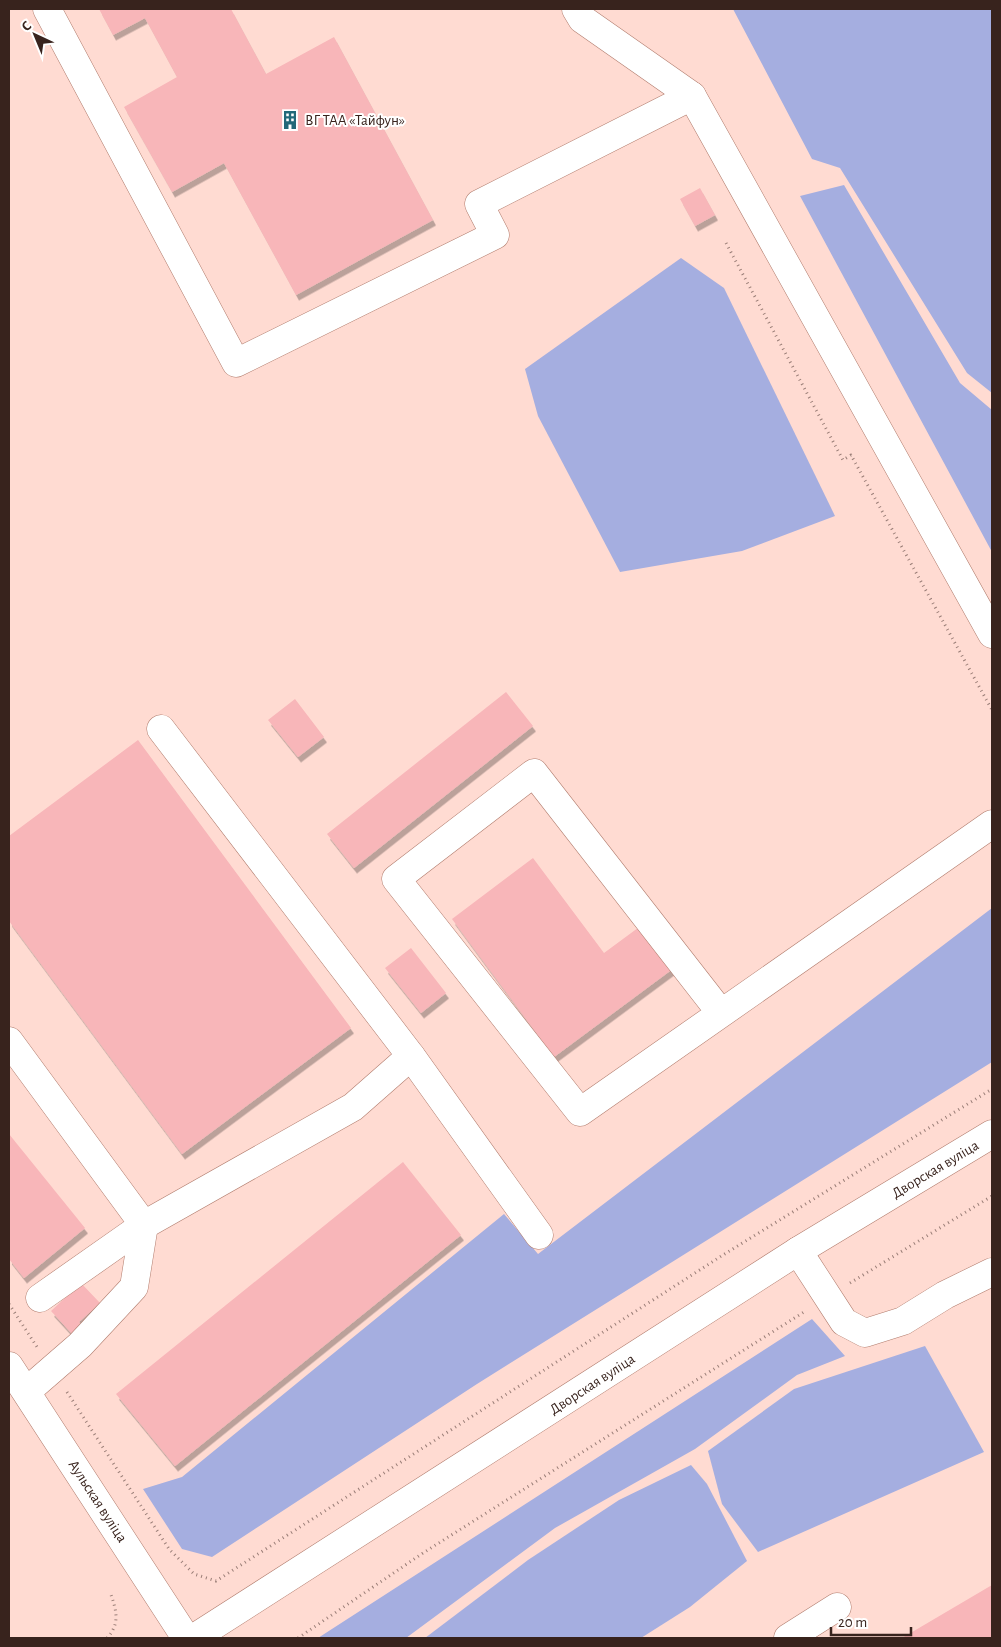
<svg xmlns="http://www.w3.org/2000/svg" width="1001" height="1647" font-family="'Alegreya Sans',sans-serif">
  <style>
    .green { fill: #a5aee0 }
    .building { fill: #f8b6b9; filter: url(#shadow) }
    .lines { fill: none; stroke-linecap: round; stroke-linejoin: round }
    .minor-casing { stroke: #b17c6d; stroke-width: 29 }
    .path { stroke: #9a7e77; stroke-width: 3; stroke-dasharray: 1 4; stroke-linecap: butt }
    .minor { stroke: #fff; stroke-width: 28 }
    .labels { text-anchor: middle; stroke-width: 4; stroke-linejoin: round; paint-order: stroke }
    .poi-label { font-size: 15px; fill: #38231d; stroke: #fff; text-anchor: start }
    .street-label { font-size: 15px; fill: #38231d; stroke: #fff }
  </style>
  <defs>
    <filter id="shadow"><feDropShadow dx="3" dy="5.5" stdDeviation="0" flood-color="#0004"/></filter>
  </defs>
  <rect width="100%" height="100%" fill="#ffdbd2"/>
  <!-- green -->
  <g class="green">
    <path d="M733 9H992V393L967 373 840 168 812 159Z"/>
    <path d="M844 185 960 383 992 410V552L800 196Z"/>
    <path d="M681 258 724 288 835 516 742 551 620 572 538 416 525 369Z"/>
    <path d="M992 908V1062L477 1384 212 1557 182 1549 143 1489 182 1477 504 1214 538 1254Z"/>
    <path d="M812 1319 845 1356 797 1375 695 1449 555 1528 406 1638H318Z"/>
    <path d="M925 1346 984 1452 758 1552 722 1504 708 1451 794 1389Z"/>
    <path d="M691 1465 707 1484 747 1561 690 1607 641 1638H425L528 1560 619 1500Z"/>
  </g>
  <!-- building -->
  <g class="building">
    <path d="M99 9H231L266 74 334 37 433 220 296 295 224 163 172 192 124 107 177 77 145 18 113 35Z"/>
    <path d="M700 188 715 215 695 226 680 199Z"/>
    <path d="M506 692 533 726 354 868 327 834Z"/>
    <path d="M295 699 324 737 298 757 268 720Z"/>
    <path d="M138 740 351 1028 182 1154 9 921V836Z"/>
    <path d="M533 858 604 953 646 922 678 965 554 1057 452 919Z"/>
    <path d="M411 948 446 993 421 1013 385 968Z"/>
    <path d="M9 1134 85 1228 24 1278 9 1259Z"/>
    <path d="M403 1162 461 1235 175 1466 116 1394Z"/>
    <path d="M81 1283 100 1303 79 1322 83 1327 74 1336 51 1311Z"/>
    <path d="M992 1585V1638H902Z"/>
  </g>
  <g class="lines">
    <!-- minor casing -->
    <g class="minor-casing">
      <g id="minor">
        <path d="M47 9 236 363 495 235 479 204 692 96"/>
        <path d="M576 9 582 19 692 96 992 634"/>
        <path d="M721 1013 534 773 396 879 580 1112 992 824"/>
        <path d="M9 1041 144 1225 353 1107 411 1056 161 729"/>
        <path d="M411 1056 539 1235"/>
        <path d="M798 1251 844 1322 865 1333 903 1321 945 1295 992 1272"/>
        <path d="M40 1298 144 1225"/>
        <path d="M9 1366 186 1638"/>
        <path d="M27 1391 80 1345 134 1287 144 1225"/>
        <path d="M194 1638 798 1251 992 1134"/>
        <path d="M788 1638 837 1607"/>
      </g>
    </g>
    <!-- path -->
    <g class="path">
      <path d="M726 243 843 460 851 455 992 710"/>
      <path d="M850 1283 992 1196"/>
      <path d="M9 1304 37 1347"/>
      <path d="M67 1392 169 1549 194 1574 216 1581 723 1255 992 1089"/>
      <path d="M107 1638C121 1623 116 1609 110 1592"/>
      <path d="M298 1638 423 1553 804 1312"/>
    </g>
    <!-- minor -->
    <use href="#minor" class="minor"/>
  </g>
  <!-- icons -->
  <defs>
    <g id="building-bare" transform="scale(1.5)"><path d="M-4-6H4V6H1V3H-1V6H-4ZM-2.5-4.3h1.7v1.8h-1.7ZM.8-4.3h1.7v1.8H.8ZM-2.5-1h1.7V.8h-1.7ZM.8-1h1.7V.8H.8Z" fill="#236879" stroke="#fff" stroke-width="2.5" paint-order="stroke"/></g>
  </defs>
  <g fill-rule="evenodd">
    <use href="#building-bare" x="290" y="120"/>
  </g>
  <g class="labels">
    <!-- poi labels -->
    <g class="poi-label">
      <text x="305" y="125">ВГ ТАА «Тайфун»</text>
    </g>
    <!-- street labels -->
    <g class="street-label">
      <text transform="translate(935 1169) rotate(-31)" y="5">Дворская вуліца</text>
      <text transform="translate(592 1384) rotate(-33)" y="5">Дворская вуліца</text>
      <text transform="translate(98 1501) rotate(57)" y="5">Аульская вуліца</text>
    </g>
  </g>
  <!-- border -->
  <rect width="1001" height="1647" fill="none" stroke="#38231d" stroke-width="20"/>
  <!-- north arrow -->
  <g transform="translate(35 35) rotate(316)" stroke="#ffffff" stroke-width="4" paint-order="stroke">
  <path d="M0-4L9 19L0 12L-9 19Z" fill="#38231d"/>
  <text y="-8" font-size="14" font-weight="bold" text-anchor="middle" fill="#38231d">С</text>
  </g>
  <!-- scale -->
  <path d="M831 1627v8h80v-8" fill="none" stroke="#38231d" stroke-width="2.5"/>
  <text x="838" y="1627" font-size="15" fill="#38231d" stroke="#ffffff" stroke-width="4" paint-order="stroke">20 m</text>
</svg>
